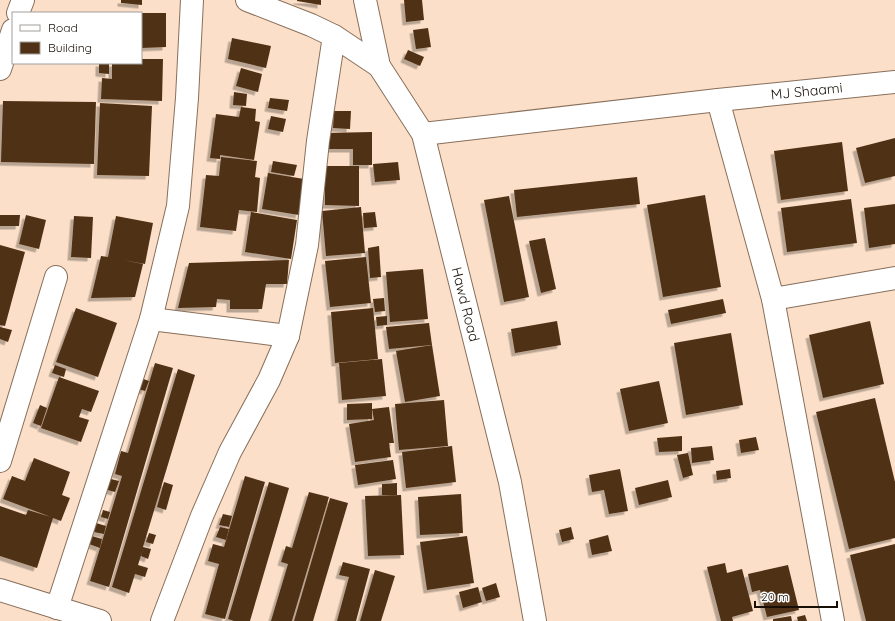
<svg xmlns="http://www.w3.org/2000/svg" width="895" height="621" font-family="Quicksand,sans-serif">
  <style>
    .building { fill: #503115; filter: url(#shadow) }
    .lines { fill: none; stroke-linecap: round; stroke-linejoin: round }
    .minor-casing { stroke: #886f5b; stroke-width: 24 }
    .major-casing { stroke: #886f5b; stroke-width: 24 }
    .minor { stroke: #fff; stroke-width: 22 }
    .major { stroke: #fff; stroke-width: 22 }
    .labels { text-anchor: middle; stroke-width: 4; stroke-linejoin: round; paint-order: stroke }
    .street-label { font-size: 14px; fill: #170e06; stroke: #fff }
  </style>
  <defs>
    <filter id="shadow"><feDropShadow dx="-3.5" dy="3.5" stdDeviation="0" flood-color="#0004"/></filter>
  </defs>
  <rect width="100%" height="100%" fill="#fbdfc8"/>
  <!-- building -->
  <g class="building">
    <path d="M121 0H142V5L121 3Z"/>
    <path d="M297 0H321V5L297 1Z"/>
    <path d="M404 0H422L424 20 406 22Z"/>
    <path d="M141 13H166V47L141 48Z"/>
    <path d="M428 28 431 47 416 49 413 30Z"/>
    <path d="M232 38 271 46 266 68 228 59Z"/>
    <path d="M408 50 424 57 420 66 404 59Z"/>
    <path d="M141 59H163L162 101 101 99 102 78 112 79V63H141Z"/>
    <path d="M99 63H109V74L99 73Z"/>
    <path d="M241 68 262 74 258 92 236 86Z"/>
    <path d="M234 92 247 94 246 106 233 105Z"/>
    <path d="M270 98 289 100 287 111 268 108Z"/>
    <path d="M3 101 96 102 94 164 1 162Z"/>
    <path d="M100 103 152 106 149 176 97 175Z"/>
    <path d="M241 107 256 109 255 121 260 122 254 160 220 155V159L210 158 216 114 239 117Z"/>
    <path d="M334 111H351L350 129 333 128Z"/>
    <path d="M271 116 286 119 283 132 268 129Z"/>
    <path d="M372 132V165H353V149H327L326 133Z"/>
    <path d="M895 138V176L865 183 856 148Z"/>
    <path d="M842 142 848 191 781 200 774 151Z"/>
    <path d="M221 157 257 161 255 177 260 178 257 212 239 210 236 231 200 227 206 175 219 176Z"/>
    <path d="M273 161 297 165 294 176 271 172Z"/>
    <path d="M398 162 400 180 375 182 373 164Z"/>
    <path d="M325 166H359V206L325 205Z"/>
    <path d="M268 173 304 179 299 215 262 209Z"/>
    <path d="M637 177 640 204 517 217 514 190Z"/>
    <path d="M705 195 721 287 663 297 647 205Z"/>
    <path d="M509 196 529 297 504 302 484 200Z"/>
    <path d="M851 199 857 243 787 252 781 208Z"/>
    <path d="M895 204V244L869 248 864 208Z"/>
    <path d="M361 207 365 253 326 256 322 211Z"/>
    <path d="M251 212 297 220 291 259 245 252Z"/>
    <path d="M375 212 377 227 364 228 363 213Z"/>
    <path d="M0 215H20L19 226H0Z"/>
    <path d="M26 215 46 220 39 249 19 244Z"/>
    <path d="M74 216 93 217 91 258 71 257Z"/>
    <path d="M116 216 153 223 145 264 123 260 143 264 135 297 91 298 101 256 108 257Z"/>
    <path d="M545 238 556 289 541 293 529 241Z"/>
    <path d="M0 245 25 252 5 326 0 325Z"/>
    <path d="M379 246 381 277 370 278 368 248Z"/>
    <path d="M366 257 371 303 330 307 325 261Z"/>
    <path d="M289 260 287 284H266L262 309H230V300L217 299 216 307 178 308 189 263Z"/>
    <path d="M423 269 428 319 390 322 386 272Z"/>
    <path d="M384 298 385 311 375 312 373 299Z"/>
    <path d="M723 299 726 313 671 324 668 310Z"/>
    <path d="M76 308 117 323 98 377 56 362Z"/>
    <path d="M373 308 378 359 335 363 331 312Z"/>
    <path d="M387 316V325L377 326 376 317Z"/>
    <path d="M557 321 561 345 515 353 511 329Z"/>
    <path d="M870 321 884 384 823 398 809 335Z"/>
    <path d="M429 323 432 345 389 349 386 327Z"/>
    <path d="M0 327 12 330 8 342 0 339Z"/>
    <path d="M731 333 743 405 686 415 674 343Z"/>
    <path d="M432 345 440 396 405 402 396 351Z"/>
    <path d="M382 359 386 396 342 400 339 363Z"/>
    <path d="M155 363 173 368 109 587 90 581 122 476 115 474 121 451 128 453Z"/>
    <path d="M55 365 66 369 64 377 52 373Z"/>
    <path d="M178 369 195 375 143 547 151 549 148 559 141 556 143 549 138 565 148 568 145 577 135 574 129 593 112 587Z"/>
    <path d="M59 377 99 391 91 412 82 409 79 417 89 420 81 442 41 428Z"/>
    <path d="M138 377 149 381 145 391 135 388Z"/>
    <path d="M659 381 668 423 629 431 620 389Z"/>
    <path d="M875 398 895 482V538L849 549 816 412Z"/>
    <path d="M444 400 448 446 399 450 395 404Z"/>
    <path d="M372 403V419L347 420V404Z"/>
    <path d="M40 405 47 408 41 426 33 423Z"/>
    <path d="M389 407 394 443H389L391 457 355 462 349 424 374 420 372 409Z"/>
    <path d="M682 436V451L659 452 657 438Z"/>
    <path d="M756 437 759 450 741 453 739 440Z"/>
    <path d="M452 446 456 482 406 488 402 452Z"/>
    <path d="M712 446 714 460 692 463 691 448Z"/>
    <path d="M688 453 693 475 683 478 677 455Z"/>
    <path d="M34 458 70 472 62 495 70 498 61 521 53 518 37 568 0 556V506L26 515 28 510 51 517 3 499 12 476 25 481Z"/>
    <path d="M393 460 396 479 358 485 355 465Z"/>
    <path d="M620 469 628 511 609 514 604 490 592 492 589 475Z"/>
    <path d="M730 469 731 478 717 480 716 471Z"/>
    <path d="M245 476 265 482 225 619 205 614 219 564 208 561 213 544 224 547Z"/>
    <path d="M107 478 119 481 115 492 104 489Z"/>
    <path d="M668 480 672 497 639 505 635 488Z"/>
    <path d="M164 482 173 485 166 510 157 507Z"/>
    <path d="M269 482 289 488 250 621H234L228 619Z"/>
    <path d="M397 483V495H382V484Z"/>
    <path d="M309 492 329 497 292 621H271L288 564 281 562 286 546 292 548Z"/>
    <path d="M461 494 463 533 420 535 418 497Z"/>
    <path d="M401 495 404 555 368 556 365 496Z"/>
    <path d="M330 498 348 503 313 621H294Z"/>
    <path d="M103 510 110 512 108 519 101 517Z"/>
    <path d="M223 514 232 516 229 527 219 525Z"/>
    <path d="M96 523 106 526 104 534 94 532Z"/>
    <path d="M220 527 229 529 226 540 216 537Z"/>
    <path d="M571 527 574 539 562 542 559 530Z"/>
    <path d="M149 533 156 535 153 544 146 542Z"/>
    <path d="M608 535 612 551 592 555 589 540Z"/>
    <path d="M92 536 102 539 100 548 89 544Z"/>
    <path d="M467 536 474 583 427 590 420 542Z"/>
    <path d="M895 544V621H866L850 555Z"/>
    <path d="M343 562 370 569 356 621H337L349 577 339 575Z"/>
    <path d="M725 563 727 573 742 569 753 611 732 617 733 621H721L707 567Z"/>
    <path d="M788 565 799 610 767 617 760 590 752 592 748 574Z"/>
    <path d="M375 570 395 576 381 621H360Z"/>
    <path d="M496 583 500 597 486 601 482 588Z"/>
    <path d="M478 587 482 602 463 608 459 592Z"/>
    <path d="M805 615 807 621H798L797 617Z"/>
    <path d="M791 616 792 621H773V619Z"/>
  </g>
  <g class="lines">
    <!-- minor casing -->
    <g class="minor-casing">
      <g id="minor">
        <path d="M247 0 311 25 334 36 379 66"/>
        <path d="M18 13 23 0"/>
        <path d="M0 69 13 30"/>
        <path d="M718 100 773 299 833 621"/>
        <path id="s1" d="M423 134 718 100 895 82"/>
        <path d="M773 299 895 278"/>
        <path d="M151 319 288 336"/>
        <path d="M0 461 56 277"/>
        <path d="M0 590 100 621"/>
        <path d="M57 608 151 319 178 206 187 98 192 0"/>
        <path d="M162 621 202 516 230 452 269 380 288 336 307 245 318 141 334 36"/>
      </g>
    </g>
    <!-- major casing -->
    <g class="major-casing">
      <g id="major">
        <path id="s2" d="M365 0 379 66 423 134 510 482 535 621"/>
      </g>
    </g>
    <!-- minor -->
    <use href="#minor" class="minor"/>
    <!-- major -->
    <use href="#major" class="major"/>
  </g>
  <g class="labels">
    <!-- street labels -->
    <g class="street-label">
      <text dy="5" stroke="none"><textPath href="#s1" startOffset="386">MJ Shaami</textPath></text>
      <text dy="5" stroke="none"><textPath href="#s2" startOffset="324">Hawd Road</textPath></text>
    </g>
  </g>
  <!-- legend -->
  <rect x="12" y="12" width="130" height="52" fill="#ffffff" stroke="#a29f9b"/>
  <rect x="20" y="25" width="20" height="6" fill="#ffffff" stroke="#a29f9b"/>
  <text x="48" y="32" font-size="12" fill="#170e06">Road</text>
  <rect x="20" y="42" width="20" height="12" fill="#503115" stroke="#a29f9b"/>
  <text x="48" y="52" font-size="12" fill="#170e06">Building</text>
  <!-- scale -->
  <path d="M755 601v6h82v-6" fill="none" stroke="#170e06" stroke-width="2"/>
  <text x="761" y="601" font-size="12" fill="#170e06" stroke="#ffffff" stroke-width="3" paint-order="stroke">20 m</text>
</svg>
